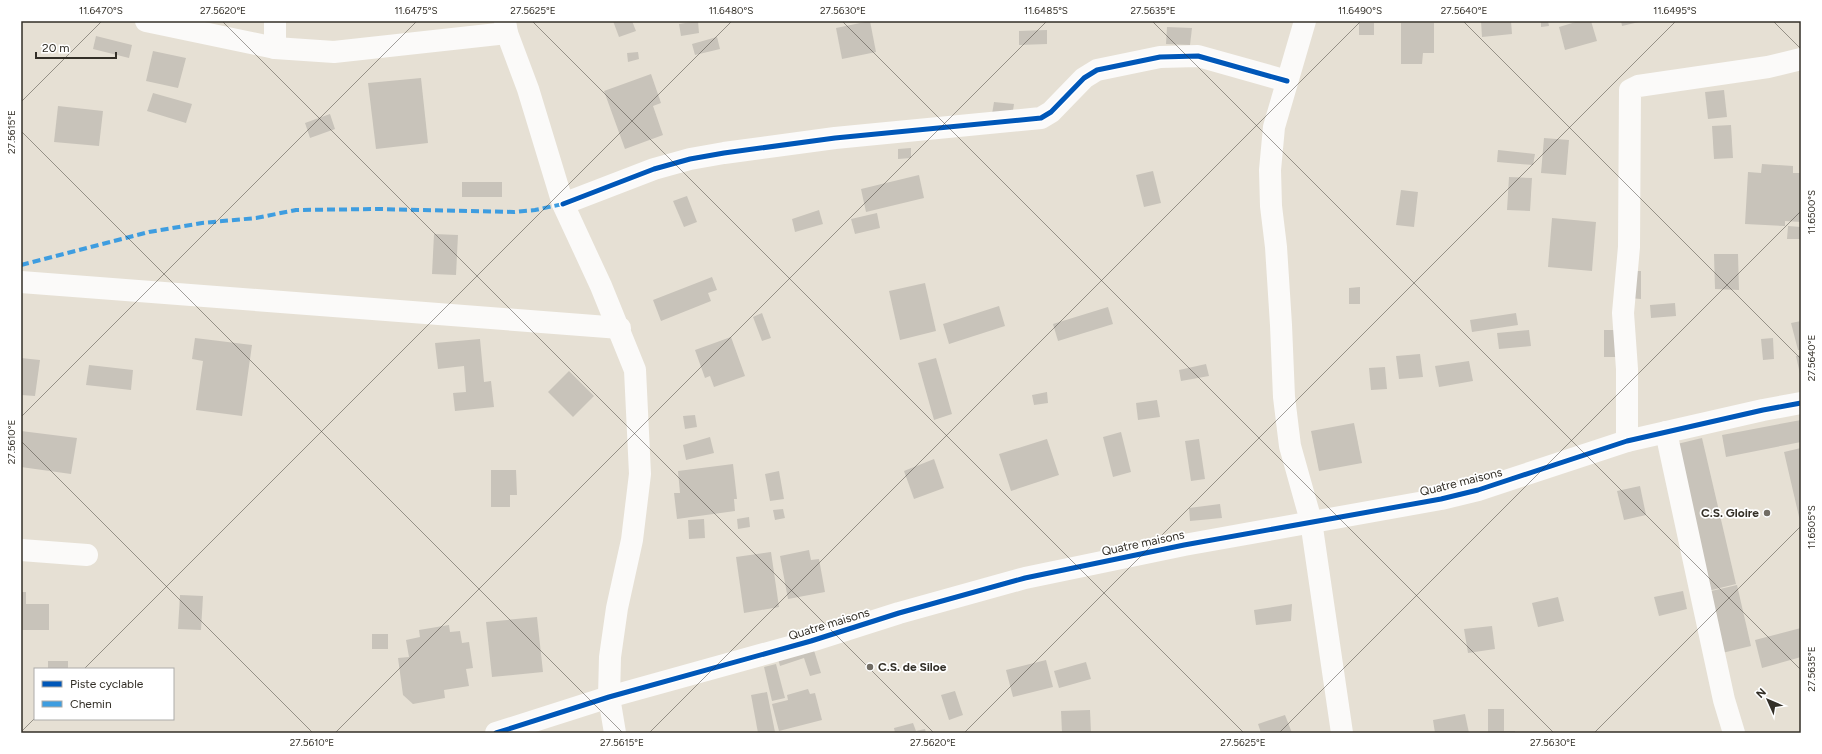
<svg xmlns="http://www.w3.org/2000/svg" width="1822" height="754" font-family="Figtree,sans-serif">
  <style>
    .building { fill: #c8c3ba }
    .lines { fill: none; stroke-linecap: round; stroke-linejoin: round }
    .minor { stroke: #fbfaf9; stroke-width: 22 }
    .quiet { stroke: #3e9de0; stroke-width: 4; stroke-dasharray: 8 4; stroke-linecap: butt }
    .cycleway-casing { stroke: #fff; stroke-width: 8 }
    .cycleway { stroke: #0057b8; stroke-width: 5 }
    .ticks { fill: none; stroke: #332f27; stroke-width: 1; stroke-opacity: 0.45 }
    .poi-dot { fill: #726d64; stroke: #fff; stroke-width: 1.5 }
    .labels { text-anchor: middle; stroke-width: 3.5; stroke-linejoin: round; paint-order: stroke }
    .street-label { font-size: 12px; fill: #332f27; stroke: #fff }
    .poi-label { font-size: 12px; font-weight: bold; fill: #332f27; stroke: #fff; text-anchor: end }
    .neatline { fill: none; stroke: #332f27; stroke-width: 1.5 }
    .ticks-label { font-size: 10px; text-anchor: middle; fill: #332f27 }
  </style>
  <rect width="100%" height="100%" fill="#e6e0d4"/>
  <!-- building -->
  <g class="building">
    <path d="M613 21H632L636 31 619 37Z"/>
    <path d="M698 21 699 33 681 36 679 24Z"/>
    <path d="M870 21 876 52 842 59 836 28Z"/>
    <path d="M1481 21H1511L1512 34 1482 37Z"/>
    <path d="M1541 21H1548L1549 26 1541 27Z"/>
    <path d="M1579 21H1591L1597 41 1565 50 1559 27Z"/>
    <path d="M1621 21H1639V22L1622 26Z"/>
    <rect x="1359" y="23" width="15" height="12"/>
    <path d="M1401 23H1434V53H1423L1422 64H1401Z"/>
    <path d="M1167 27 1192 28 1190 45 1166 44Z"/>
    <path d="M1047 30V44L1019 45V31Z"/>
    <path d="M96 36 132 45 129 58 93 49Z"/>
    <path d="M717 37 720 49 695 55 692 44Z"/>
    <path d="M153 51 186 58 178 88 146 81Z"/>
    <path d="M638 52 639 59 628 62 627 53Z"/>
    <path d="M651 74 661 103 653 106 663 135 625 149 604 91Z"/>
    <path d="M421 78 428 143 376 149 368 83Z"/>
    <path d="M1724 90 1727 117 1708 119 1705 92Z"/>
    <path d="M153 93 192 104 186 123 147 111Z"/>
    <path d="M994 102 1014 104 1012 117 992 114Z"/>
    <path d="M58 106 103 111 99 146 54 142Z"/>
    <path d="M330 114 335 129 310 138 305 123Z"/>
    <path d="M1731 125 1733 158 1714 159 1712 126Z"/>
    <path d="M1544 138 1569 140 1566 175 1541 173Z"/>
    <path d="M911 148V158L898 159V149Z"/>
    <path d="M1498 150 1535 154 1533 165 1497 162Z"/>
    <path d="M1762 164 1793 166V173H1801V222L1785 221V226L1745 224 1748 172 1761 173Z"/>
    <path d="M1153 171 1161 203 1144 207 1136 175Z"/>
    <path d="M919 175 924 198 866 212 861 189Z"/>
    <path d="M1509 177 1532 178 1530 211 1507 210Z"/>
    <rect x="462" y="182" width="40" height="15"/>
    <path d="M1401 190 1418 192 1414 227 1396 225Z"/>
    <path d="M687 196 697 222 684 227 673 201Z"/>
    <path d="M819 210 823 224 795 232 792 219Z"/>
    <path d="M877 213 880 228 855 234 851 219Z"/>
    <path d="M1552 218 1596 222 1592 271 1548 267Z"/>
    <path d="M1788 226 1801 227V239H1787Z"/>
    <path d="M434 234 458 235 456 275 432 274Z"/>
    <path d="M1714 254H1738L1739 290 1715 289Z"/>
    <path d="M1629 271H1641V299L1629 298Z"/>
    <path d="M712 277 717 290 708 293 711 301 661 321 653 300Z"/>
    <path d="M925 283 936 331 900 340 889 291Z"/>
    <path d="M1360 287V304H1349V288Z"/>
    <path d="M1675 303 1676 316 1651 318 1650 305Z"/>
    <path d="M999 306 1005 326 949 344 943 324Z"/>
    <path d="M1108 307 1113 324 1058 341 1053 324Z"/>
    <path d="M762 313 771 338 762 341 753 317Z"/>
    <path d="M1516 313 1518 325 1472 332 1470 320Z"/>
    <path d="M1801 321V350H1798L1791 323Z"/>
    <path d="M1529 330 1531 346 1499 349 1497 333Z"/>
    <path d="M1604 330H1617L1616 357H1604Z"/>
    <path d="M731 337 745 376 714 387 710 376 705 378 695 350Z"/>
    <path d="M195 338 252 345 242 416 196 410 203 361 192 359Z"/>
    <path d="M1773 338 1774 359 1763 360 1761 339Z"/>
    <path d="M480 339 484 382 491 381 494 407 455 411 453 393 466 392 464 366 438 369 435 343Z"/>
    <path d="M1420 354 1423 377 1399 379 1396 356Z"/>
    <path d="M1801 355V374H1800L1796 356Z"/>
    <path d="M21 358 40 360 35 396 21 395Z"/>
    <path d="M936 358 952 414 934 420 918 363Z"/>
    <path d="M1469 361 1473 381 1439 387 1435 366Z"/>
    <path d="M1206 364 1209 376 1181 381 1179 370Z"/>
    <path d="M89 365 133 370 131 390 86 385Z"/>
    <path d="M1385 367 1387 389 1371 390 1369 368Z"/>
    <path d="M569 371 594 396 573 417 548 392Z"/>
    <path d="M1047 392 1048 403 1034 405 1032 395Z"/>
    <path d="M1157 400 1160 417 1138 420 1136 403Z"/>
    <path d="M695 415 697 427 685 429 683 416Z"/>
    <path d="M1801 420V442L1726 457 1722 435Z"/>
    <path d="M1354 423 1362 463 1319 471 1311 431Z"/>
    <path d="M21 431 77 438 71 474 21 467Z"/>
    <path d="M1121 432 1131 472 1113 477 1103 437Z"/>
    <path d="M710 437 714 453 686 460 683 445Z"/>
    <path d="M1702 438 1736 584 1708 591 1673 445Z"/>
    <path d="M1047 439 1059 475 1011 491 999 454Z"/>
    <path d="M1199 439 1205 479 1191 481 1185 441Z"/>
    <path d="M1801 448V521H1800L1784 452Z"/>
    <path d="M934 459 944 488 914 499 904 471Z"/>
    <path d="M733 464 737 499H734L735 511 677 519 674 493H680L678 471Z"/>
    <path d="M491 470H516L517 495H510V507H491Z"/>
    <path d="M779 471 784 499 770 501 765 474Z"/>
    <path d="M1640 486 1646 515 1624 520 1617 491Z"/>
    <path d="M1220 504 1222 518 1190 521 1189 508Z"/>
    <path d="M783 509 785 518 775 520 773 510Z"/>
    <path d="M749 517 750 527 738 529 737 519Z"/>
    <path d="M704 519 705 538 689 539 688 520Z"/>
    <path d="M809 550 811 560 819 559 825 592 788 599 780 556Z"/>
    <path d="M771 552 779 607 744 613 736 557Z"/>
    <path d="M1737 585 1751 646 1722 653 1707 592Z"/>
    <path d="M1683 591 1687 609 1659 616 1654 597Z"/>
    <path d="M21 592H26V604H49V630H21Z"/>
    <path d="M180 595 203 596 201 630 178 629Z"/>
    <path d="M1558 597 1564 621 1538 627 1532 603Z"/>
    <path d="M1292 604 1291 621 1256 625 1254 610Z"/>
    <path d="M537 617 543 672 492 677 486 622Z"/>
    <path d="M449 625 450 632 460 631 462 643 469 642 473 668 466 669 469 686 444 690 445 698 413 704 403 695 398 658 409 657 406 640 420 637 419 630Z"/>
    <path d="M1492 626 1495 649 1468 653 1464 629Z"/>
    <path d="M1801 628V657L1762 668 1755 640Z"/>
    <rect x="372" y="634" width="16" height="15"/>
    <path d="M812 644 821 673 810 676 804 658 780 666 777 655Z"/>
    <path d="M1046 660 1053 687 1013 697 1006 670Z"/>
    <rect x="48" y="661" width="20" height="8"/>
    <path d="M1086 662 1091 679 1059 688 1054 671Z"/>
    <path d="M776 664 785 698 772 701 764 667Z"/>
    <path d="M808 689 810 694 815 693 822 720 779 731 772 704 788 700 787 695Z"/>
    <path d="M955 691 963 715 949 720 941 695Z"/>
    <path d="M767 692 775 732 758 733 751 695Z"/>
    <path d="M1488 709H1504V731H1515V733H1483L1488 732Z"/>
    <path d="M1090 710 1091 733H1062L1061 711Z"/>
    <path d="M1465 714 1469 733H1435L1433 720Z"/>
    <path d="M1285 715 1292 733H1261L1258 724Z"/>
    <path d="M913 723 916 731 925 729 926 733H895L894 728Z"/>
  </g>
  <g class="lines">
    <!-- minor -->
    <g class="minor">
      <path d="M146 21 275 48 334 52 507 33"/>
      <path d="M505 21 507 33 528 89 563 204 601 286 635 370 640 474 632 540 617 608 610 657 609 697 615 733"/>
      <path d="M1305 21 1274 127 1270 170 1271 206 1276 247 1281 325 1284 397 1290 446 1311 521 1342 733"/>
      <path d="M275 48V21"/>
      <path d="M563 204 654 169 690 159 724 153 835 138 1041 118 1051 112 1084 78 1097 70 1160 57 1198 56 1287 81"/>
      <path d="M21 282 620 328"/>
      <path d="M1666 432 1724 700 1734 733"/>
      <path d="M1627 441V369L1623 313 1629 247 1630 90 1638 86 1768 67 1801 59"/>
      <path d="M21 550 87 555"/>
      <path d="M496 733 609 697 811 641 899 613 1025 578 1184 545 1441 499 1478 490 1627 441 1763 410 1801 403"/>
    </g>
    <!-- quiet -->
    <path class="quiet" d="M21 265 149 232 202 223 256 218 296 210 378 209 514 212 535 210 563 204"/>
    <!-- cycleway casing -->
    <g class="cycleway-casing">
      <g id="cycleway">
        <path d="M563 204 654 169 690 159 724 153 835 138 1041 118 1051 112 1084 78 1097 70 1160 57 1198 56 1287 81"/>
        <path d="M496 733 609 697 811 641 899 613 1025 578 1184 545 1441 499 1478 490 1627 441 1763 410 1801 403"/>
      </g>
    </g>
    <!-- cycleway -->
    <use href="#cycleway" class="cycleway"/>
  </g>
  <!-- ticks -->
  <path class="ticks" d="M222 21 934 733M532 21 1244 733M842 21 1554 733M1152 21 1801 670M1463 21 1801 359M1773 21 1801 49M21 102 102 21M21 131 623 733M21 417 417 21M21 441 313 733M84 669 732 21M21 732 35 718M335 733 1047 21M649 733 1361 21M964 733 1676 21M1279 733 1801 211M1594 733 1801 526"/>
  <!-- markers -->
  <g class="poi-dot">
    <circle cx="1767" cy="513" r="4"/>
    <circle cx="870" cy="667" r="4"/>
  </g>
  <g class="labels">
    <!-- street labels -->
    <g class="street-label">
      <text transform="translate(1461 482) rotate(-14)" y="4">Quatre maisons</text>
      <text transform="translate(1143 543) rotate(-12)" y="4">Quatre maisons</text>
      <text transform="translate(829 624) rotate(-17)" y="4">Quatre maisons</text>
    </g>
    <!-- poi labels -->
    <g class="poi-label">
      <text x="1759" y="517">C.S. Gloire</text>
      <text x="878" y="671" text-anchor="start">C.S. de Siloe</text>
    </g>
  </g>
  <!-- border -->
  <rect width="1822" height="754" fill="none" stroke="#ffffff" stroke-width="44"/>
  <!-- legend -->
  <rect x="34" y="668" width="140" height="52" fill="#ffffff" stroke="#adaca9"/>
  <rect x="42" y="681" width="20" height="6" fill="#0057b8" stroke="#adaca9"/>
  <text x="70" y="688" font-size="12" fill="#332f27">Piste cyclable</text>
  <rect x="42" y="701" width="20" height="6" fill="#3e9de0" stroke="#adaca9"/>
  <text x="70" y="708" font-size="12" fill="#332f27">Chemin</text>
  <!-- north arrow -->
  <g transform="translate(1768 700) rotate(315)" stroke="#ffffff" stroke-width="3" paint-order="stroke">
  <path d="M0-3L7 15L0 10L-7 15Z" fill="#332f27"/>
  <text y="-6" font-size="11" font-weight="bold" text-anchor="middle" fill="#332f27">N</text>
  </g>
  <!-- scale -->
  <path d="M36 52v6h80v-6" fill="none" stroke="#332f27" stroke-width="2"/>
  <text x="42" y="52" font-size="12" fill="#332f27" stroke="#ffffff" stroke-width="3" paint-order="stroke">20 m</text>
  <rect x="22" y="22" width="1778" height="710" class="neatline"/>
  <g class="ticks-label">
    <text x="101" y="14">11.6470°S</text>
    <text x="223" y="14">27.5620°E</text>
    <text x="416" y="14">11.6475°S</text>
    <text x="533" y="14">27.5625°E</text>
    <text x="731" y="14">11.6480°S</text>
    <text x="843" y="14">27.5630°E</text>
    <text x="1046" y="14">11.6485°S</text>
    <text x="1153" y="14">27.5635°E</text>
    <text x="1360" y="14">11.6490°S</text>
    <text x="1464" y="14">27.5640°E</text>
    <text x="1675" y="14">11.6495°S</text>
    <text transform="translate(11 132) rotate(-90)" y="4">27.5615°E</text>
    <text transform="translate(1811 212) rotate(-90)" y="4">11.6500°S</text>
    <text transform="translate(1811 358) rotate(-90)" y="4">27.5640°E</text>
    <text transform="translate(11 442) rotate(-90)" y="4">27.5610°E</text>
    <text transform="translate(1811 527) rotate(-90)" y="4">11.6505°S</text>
    <text transform="translate(1811 669) rotate(-90)" y="4">27.5635°E</text>
    <text x="312" y="746">27.5610°E</text>
    <text x="622" y="746">27.5615°E</text>
    <text x="933" y="746">27.5620°E</text>
    <text x="1243" y="746">27.5625°E</text>
    <text x="1553" y="746">27.5630°E</text>
  </g>
</svg>
